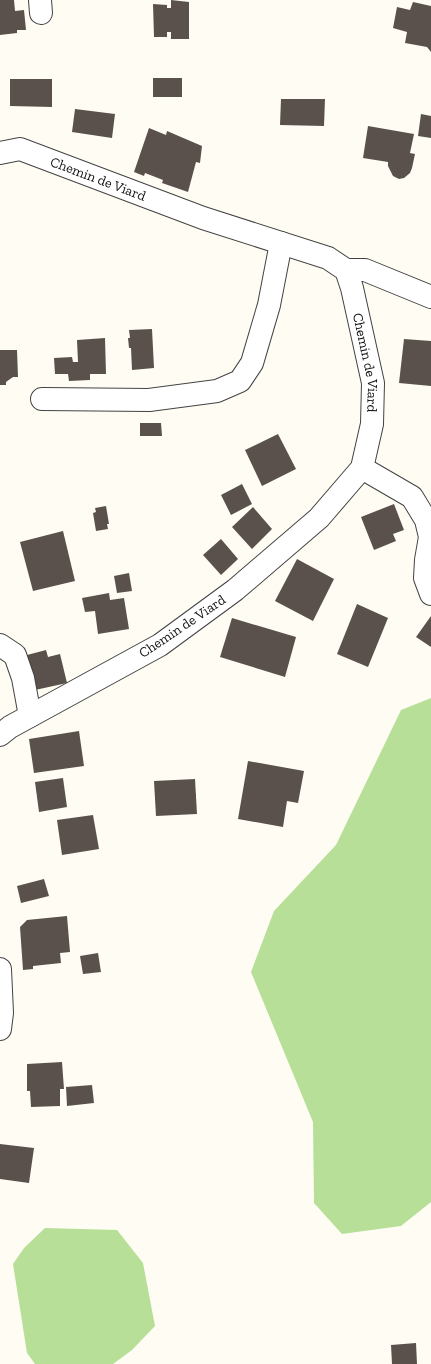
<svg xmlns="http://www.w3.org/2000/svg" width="431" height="1364" font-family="'Zilla Slab',serif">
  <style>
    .forest { fill: #b7df97 }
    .building { fill: #5a514c }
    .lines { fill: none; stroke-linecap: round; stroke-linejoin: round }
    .minor-casing { stroke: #434343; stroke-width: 24 }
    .minor { stroke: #fff; stroke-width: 22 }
    .labels { text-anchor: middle; stroke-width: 4; stroke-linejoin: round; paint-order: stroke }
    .street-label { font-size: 14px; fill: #101010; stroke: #fff }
  </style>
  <rect width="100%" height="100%" fill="#fffdf3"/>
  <!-- forest -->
  <g class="forest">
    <path d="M431 698V1202L401 1226 342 1234 314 1203 313 1122 251 972 274 911 336 845 401 710Z"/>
    <path d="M45 1228 117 1230 143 1263 155 1326 132 1350 113 1364H35L27 1353 13 1264 24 1248Z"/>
  </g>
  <!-- building -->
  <g class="building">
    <path d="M0 0H14L15 11 24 10 26 30H17V33L0 35Z"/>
    <path d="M171 0 189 2V39H171V32H167V37H154L153 4 167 5V8H171Z"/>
    <path d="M413 2 431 6V52L427 47 405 43 407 32 393 28 397 7 410 10Z"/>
    <rect x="153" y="78" width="29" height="19"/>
    <path d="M10 79H52V107L10 106Z"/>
    <path d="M281 99H325L324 126 280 125Z"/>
    <path d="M75 109 115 114 112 138 72 132Z"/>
    <path d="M421 114 431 116V138L418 136Z"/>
    <path d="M368 126 414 134 410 153 415 154 412 168 410 173 404 178 399 179 393 176 388 166V162L363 158Z"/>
    <path d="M149 128 166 135 167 131 202 146 200 163 196 162 188 192 162 183 163 180 145 173 144 176 134 172Z"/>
    <path d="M152 329 154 368 132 370 131 348H129L128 338H130L129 330Z"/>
    <path d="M105 338 106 374H90V380L69 381 68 374H55L54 358 72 357 73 362H78L77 340Z"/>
    <path d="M404 339 431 341V386L399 383Z"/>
    <path d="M0 350H17L18 377H13L6 382V385H0Z"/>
    <path d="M140 423H161L162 436H140Z"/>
    <path d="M278 434 296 469 262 486 245 450Z"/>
    <path d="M242 484 252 504 231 515 221 495Z"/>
    <path d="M394 504 404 530 393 534 396 541 374 550 361 517Z"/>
    <path d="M106 506 109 524H107L108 529 96 531 93 513 96 512 95 508Z"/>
    <path d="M253 507 272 529 252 549 232 527Z"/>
    <path d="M63 531 75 581 33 591 20 542Z"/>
    <path d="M221 539 238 559 221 575 203 555Z"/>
    <path d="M297 559 334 579 313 621 275 601Z"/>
    <path d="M129 573 132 591 117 593 114 576Z"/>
    <path d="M109 593 110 600 124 598 129 629 98 634 95 611 85 612 82 598Z"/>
    <path d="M357 604 388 618 368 667 337 654Z"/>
    <path d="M431 616V647L416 637Z"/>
    <path d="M232 618 296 637 285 677 220 657Z"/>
    <path d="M46 650 48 657 60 654 67 683 35 690 27 655Z"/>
    <path d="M79 731 84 766 34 773 29 739Z"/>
    <path d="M248 761 304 771 298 803 287 801 283 827 238 819Z"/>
    <path d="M63 778 67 807 39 812 35 782Z"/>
    <path d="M195 779 197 814 156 816 154 781Z"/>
    <path d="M93 815 99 849 62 855 57 820Z"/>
    <path d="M44 879 49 896 21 903 17 886Z"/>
    <path d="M67 916 70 952 60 953 61 963 33 966V969L23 970 20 927 27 920Z"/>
    <path d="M98 953 101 972 83 974 80 956Z"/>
    <path d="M62 1062 64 1089H60V1106L31 1107 30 1091H27V1064Z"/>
    <path d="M92 1085 94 1103 67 1106 66 1087Z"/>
    <path d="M0 1144 34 1148 29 1183 0 1179Z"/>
    <path d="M416 1343 417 1364H392L391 1345Z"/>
  </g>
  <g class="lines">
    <!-- minor casing -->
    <g class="minor-casing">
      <g id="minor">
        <path d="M40 0 41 13"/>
        <path id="s1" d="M0 153 20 149 203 218 328 258 346 270 352 288 373 383 372 424 362 468 319 518 235 590 160 645 10 727 0 735"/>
        <path d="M346 270H365L431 297"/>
        <path d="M42 399 149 400 217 391 240 381 252 363 269 305 281 243"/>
        <path d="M362 468 412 497 426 520 430 537 426 560 425 578 431 594"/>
        <path d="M0 645 15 655 23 678 30 716"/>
        <path d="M0 969 2 1013 0 1029"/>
      </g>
    </g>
    <!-- minor -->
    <use href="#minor" class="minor"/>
  </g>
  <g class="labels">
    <!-- street labels -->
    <g class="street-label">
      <text dy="5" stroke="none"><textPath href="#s1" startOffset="104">Chemin de Viard</textPath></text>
      <text dy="5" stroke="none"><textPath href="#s1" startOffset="464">Chemin de Viard</textPath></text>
      <text transform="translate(182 626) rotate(-34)" y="5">Chemin de Viard</text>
    </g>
  </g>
</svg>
